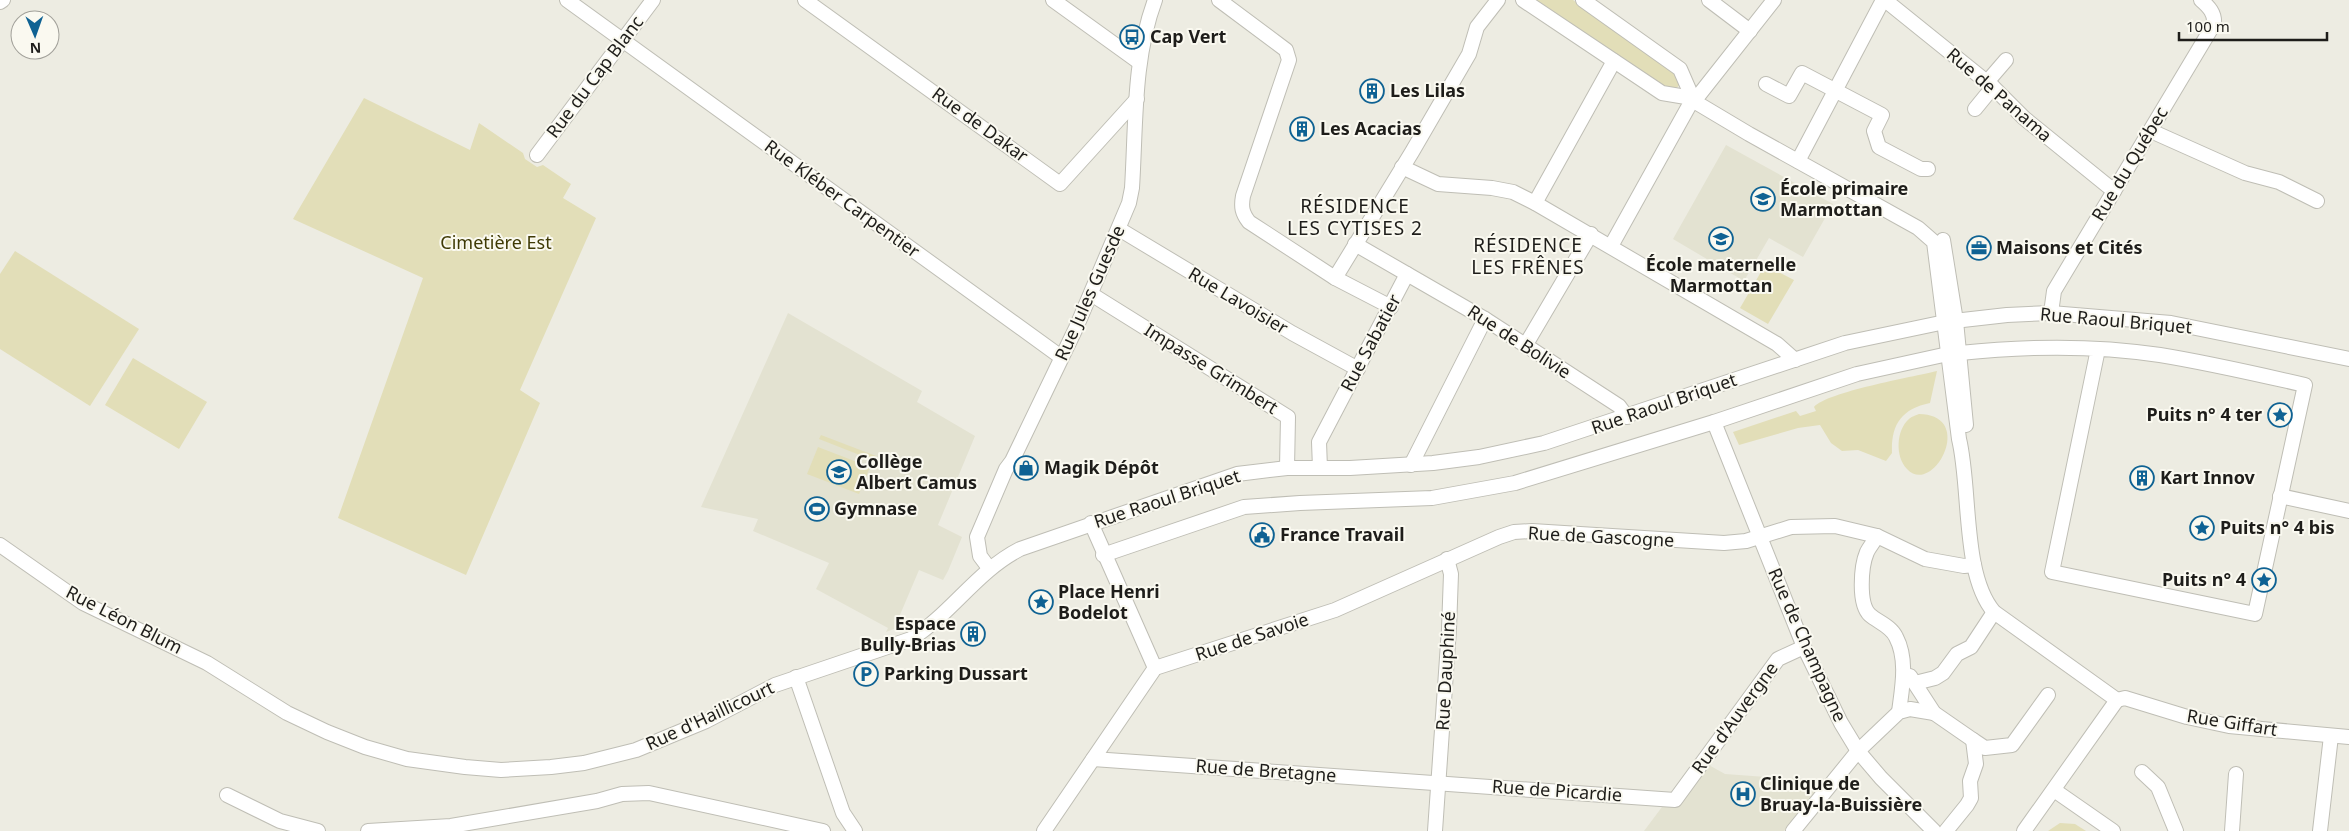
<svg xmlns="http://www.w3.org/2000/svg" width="2349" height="831" font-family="'Noto Sans',sans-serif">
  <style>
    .built { fill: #e3e2d1 }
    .green { fill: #e2deb8 }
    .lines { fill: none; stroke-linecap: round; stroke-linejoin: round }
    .minor-casing { stroke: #bfbeb5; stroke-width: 16 }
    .minor { stroke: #fff; stroke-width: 14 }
    .labels { text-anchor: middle; stroke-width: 4; stroke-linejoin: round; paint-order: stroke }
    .poi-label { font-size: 18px; font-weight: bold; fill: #1e1d1a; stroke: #faf9f0; text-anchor: start }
    .street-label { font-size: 18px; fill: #1e1d1a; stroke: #faf9f0 }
    .park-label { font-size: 18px; fill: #3f3a05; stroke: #faf9f0 }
    .neighbourhood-label { font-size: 19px; letter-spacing: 1px; fill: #1e1d1a; stroke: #faf9f0 }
  </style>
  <rect width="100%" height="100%" fill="#edece2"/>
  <!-- built -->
  <g class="built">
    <path d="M1726 145 1833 204 1803 257 1769 238 1744 281 1673 239Z"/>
    <path d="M788 313 922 391 917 402 975 436 938 525 962 537 948 571 943 580 919 570 894 629 886 632 888 628 816 589 829 563 753 531 758 519 701 507Z"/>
    <path d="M1698 759 1725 774 1824 781 1784 831H1644Z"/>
  </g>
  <!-- green -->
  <g class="green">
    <path d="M1525 0H1573L1681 77 1683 81 1673 92Z"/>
    <path d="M364 98 470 150 479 123 523 153 525 159 537 167 543 165 571 184 563 198 596 218 520 390 540 403 466 575 338 518 423 278 293 219Z"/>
    <path d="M15 251 139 329 90 406 0 349V274Z"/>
    <path d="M1765 265 1794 280 1768 324 1740 308Z"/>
    <path d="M133 358 207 402 179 449 105 405Z"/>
    <path d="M1937 371 1930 403C1901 409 1891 425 1892 453L1886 461 1858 450 1842 451 1831 443 1820 425 1798 428 1739 445 1733 432 1796 411 1800 416 1816 411 1814 407C1827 392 1912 377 1937 371Z"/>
    <path d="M1919 414C1977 415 1933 497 1907 469 1895 457 1896 430 1909 419 1911 417 1916 415 1919 414Z"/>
    <path d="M821 435 876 456 875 461 819 439Z"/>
    <path d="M818 447 870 467 859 494 807 474Z"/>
    <path d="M2060 823 2075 824 2086 831H2048Z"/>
  </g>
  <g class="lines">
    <!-- minor casing -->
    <g class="minor-casing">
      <g id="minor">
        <path d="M567 0 1061 357"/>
        <path d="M805 0 1060 184 1137 99"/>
        <path d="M1053 0 1139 62"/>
        <path d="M1219 0 1286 50 1289 60 1243 196C1241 207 1242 213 1249 222L1335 278 1391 307"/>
        <path d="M1523 0 1662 93 1686 97"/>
        <path d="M1583 0 1680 69 1690 92"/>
        <path d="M1709 0 1750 31"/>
        <path d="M1885 0 1993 87 2024 118 2114 191"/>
        <path d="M0 2 3 0"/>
        <path d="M1987 82 2006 60"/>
        <path d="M1766 84 1789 96 1802 73 1882 115 1874 131 1879 147 1921 169H1928"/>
        <path d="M1699 95 1774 0"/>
        <path d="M1697 103 1749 134 1918 228 1934 242 1959 439C1971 488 1962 575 1994 612L2117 700"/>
        <path d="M1975 109 1993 87"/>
        <path d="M2151 131 2245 173 2279 182 2317 201"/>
        <path d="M537 155 653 0"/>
        <path d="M1798 161 1883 0"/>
        <path d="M1402 167 1438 184 1492 188 1513 192 1535 203 1777 344 1795 360"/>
        <path d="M1535 203 1614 61"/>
        <path d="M1119 229 1292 333 1358 369"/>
        <path d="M1943 240 1956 321 1966 425"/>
        <path d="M1611 246 1690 104"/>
        <path d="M1407 274 1485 319 1619 406 1627 417"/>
        <path d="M1335 278 1412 152 1469 54 1477 27 1498 0"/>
        <path d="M1091 294 1288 417 1287 468"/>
        <path d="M2051 313 2054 291 2214 24C2215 13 2209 7 2201 0"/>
        <path d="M1525 346 1591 234"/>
        <path d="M1960 353C2026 346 2094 345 2160 355 2209 363 2257 374 2305 385L2255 614 2052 572 2098 349"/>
        <path d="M1714 422 1804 647 1841 723 1858 751 1881 778 1934 831"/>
        <path d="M1411 465 1485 319"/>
        <path d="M1320 468 1319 442 1407 274 1355 244"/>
        <path d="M2280 496 2349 511"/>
        <path d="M1091 523 1155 668"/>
        <path d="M1877 536C1874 542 1870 546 1867 552 1861 566 1858 604 1870 615 1878 622 1891 626 1896 637 1908 660 1902 688 1899 712"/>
        <path d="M0 545 83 603 207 663 287 713 327 732 365 747 407 759 465 767 501 770 551 767 584 763 636 750 706 721 775 685 911 639C952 613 977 571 1020 549L1237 474 1287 468H1350L1433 463 1479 457 1544 443 1845 343 1945 322 2007 315 2051 313 2171 323 2349 359"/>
        <path d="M1103 555 1244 507 1300 503 1432 498 1515 483 1714 422 1857 374 1948 354"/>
        <path d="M989 568 980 556 977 537 1006 469 1012 461 1076 328 1129 203 1132 188C1136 125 1133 59 1155 0"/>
        <path d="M1910 676 1934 713 1973 740"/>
        <path d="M796 677 843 813 855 831"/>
        <path d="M1915 683 1935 678 1943 673 1957 654 1971 647 1994 612"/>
        <path d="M2117 700 2125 698 2187 717 2229 726 2349 737"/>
        <path d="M1093 759 1675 800 1778 659 1804 647"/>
        <path d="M2142 772 2158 787 2176 831"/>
        <path d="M2054 790 2113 831"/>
        <path d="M227 795 280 821 318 831"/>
        <path d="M368 831 451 826 597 801 622 794 649 793 823 831"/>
        <path d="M1044 831 1155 668 1335 610 1499 537 1514 532 1532 531 1724 543 1746 541 1791 527 1835 526 1877 536 1925 559 1964 566 1974 565"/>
        <path d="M1435 831 1449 629 1451 574 1447 559"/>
        <path d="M1793 831 1858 751 1899 712 1910 709 1934 713"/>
        <path d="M1946 831 1967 805 1971 798 1970 781 1976 764 1973 740 1985 748 2012 745 2048 695"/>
        <path d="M2024 831 2117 700"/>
        <path d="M2232 831 2236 774"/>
        <path d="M2320 831 2331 736"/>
      </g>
    </g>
    <!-- minor -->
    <use href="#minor" class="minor"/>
  </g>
  <!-- icons -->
  <defs>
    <g id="bus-ring" transform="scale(1.25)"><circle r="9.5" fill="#faf9f0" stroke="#0f6293" stroke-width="1.5"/><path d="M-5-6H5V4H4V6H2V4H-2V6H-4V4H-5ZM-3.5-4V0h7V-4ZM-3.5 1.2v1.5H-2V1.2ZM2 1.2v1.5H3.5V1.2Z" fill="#0f6293"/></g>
    <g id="building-ring" transform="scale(1.25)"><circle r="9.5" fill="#faf9f0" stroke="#0f6293" stroke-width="1.5"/><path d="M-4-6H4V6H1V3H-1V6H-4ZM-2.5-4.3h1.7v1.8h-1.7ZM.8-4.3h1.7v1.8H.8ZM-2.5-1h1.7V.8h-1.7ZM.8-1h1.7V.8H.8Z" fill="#0f6293"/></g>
    <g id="school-ring" transform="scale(1.25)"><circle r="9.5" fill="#faf9f0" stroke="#0f6293" stroke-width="1.5"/><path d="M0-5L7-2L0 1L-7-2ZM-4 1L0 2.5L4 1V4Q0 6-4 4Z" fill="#0f6293"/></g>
    <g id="office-ring" transform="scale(1.25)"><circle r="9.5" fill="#faf9f0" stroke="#0f6293" stroke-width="1.5"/><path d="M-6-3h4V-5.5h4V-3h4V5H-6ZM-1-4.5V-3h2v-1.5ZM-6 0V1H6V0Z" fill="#0f6293"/></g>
    <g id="sight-ring" transform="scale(1.25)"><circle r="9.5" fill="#faf9f0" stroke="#0f6293" stroke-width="1.5"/><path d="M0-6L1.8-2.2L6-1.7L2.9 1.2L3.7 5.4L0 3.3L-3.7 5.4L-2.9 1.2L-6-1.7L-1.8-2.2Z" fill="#0f6293"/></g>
    <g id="shop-ring" transform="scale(1.25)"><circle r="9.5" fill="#faf9f0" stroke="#0f6293" stroke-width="1.5"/><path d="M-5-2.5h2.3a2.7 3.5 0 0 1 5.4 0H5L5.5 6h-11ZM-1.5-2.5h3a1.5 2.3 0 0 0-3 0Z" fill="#0f6293"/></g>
    <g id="stadium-ring" transform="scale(1.25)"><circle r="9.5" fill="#faf9f0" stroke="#0f6293" stroke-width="1.5"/><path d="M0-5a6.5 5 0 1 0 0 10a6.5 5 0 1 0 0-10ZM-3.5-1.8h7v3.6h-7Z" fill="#0f6293"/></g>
    <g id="civic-ring" transform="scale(1.25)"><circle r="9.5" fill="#faf9f0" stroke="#0f6293" stroke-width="1.5"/><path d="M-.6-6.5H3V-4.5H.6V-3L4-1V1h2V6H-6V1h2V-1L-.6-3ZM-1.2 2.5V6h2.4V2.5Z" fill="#0f6293"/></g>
    <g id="parking-ring" transform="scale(1.25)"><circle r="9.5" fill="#faf9f0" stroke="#0f6293" stroke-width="1.5"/><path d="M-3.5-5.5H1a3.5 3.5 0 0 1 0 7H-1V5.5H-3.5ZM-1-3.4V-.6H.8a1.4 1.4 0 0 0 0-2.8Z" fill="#0f6293"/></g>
    <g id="hospital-ring" transform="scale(1.25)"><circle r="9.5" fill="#faf9f0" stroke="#0f6293" stroke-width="1.5"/><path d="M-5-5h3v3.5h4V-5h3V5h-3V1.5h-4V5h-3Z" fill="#0f6293"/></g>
  </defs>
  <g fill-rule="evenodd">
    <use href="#bus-ring" x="1132" y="37"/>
    <use href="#building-ring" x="1372" y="91"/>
    <use href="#building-ring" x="1302" y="129"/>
    <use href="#school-ring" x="1763" y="199"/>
    <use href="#school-ring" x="1721" y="239"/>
    <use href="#office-ring" x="1979" y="248"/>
    <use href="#sight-ring" x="2280" y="415"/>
    <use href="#shop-ring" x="1026" y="468"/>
    <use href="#school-ring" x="839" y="472"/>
    <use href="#building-ring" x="2142" y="478"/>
    <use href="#stadium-ring" x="817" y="509"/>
    <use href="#sight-ring" x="2202" y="528"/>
    <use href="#civic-ring" x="1262" y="535"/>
    <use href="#sight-ring" x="2264" y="580"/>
    <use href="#sight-ring" x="1041" y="602"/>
    <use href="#building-ring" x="973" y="634"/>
    <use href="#parking-ring" x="866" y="674"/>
    <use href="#hospital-ring" x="1743" y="794"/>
  </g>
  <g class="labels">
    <!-- poi labels -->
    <g class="poi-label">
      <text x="1150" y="43">Cap Vert</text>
      <text x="1390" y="97">Les Lilas</text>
      <text x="1320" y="135">Les Acacias</text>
      <text x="1780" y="195">École primaire<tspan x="1780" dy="21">Marmottan</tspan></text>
      <text x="1996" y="254">Maisons et Cités</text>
      <text x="1721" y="271" text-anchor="middle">École maternelle<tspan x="1721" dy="21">Marmottan</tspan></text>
      <text x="2262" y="421" text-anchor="end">Puits n° 4 ter</text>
      <text x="856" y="468">Collège<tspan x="856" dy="21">Albert Camus</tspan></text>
      <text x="1044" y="474">Magik Dépôt</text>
      <text x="2160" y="484">Kart Innov</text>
      <text x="834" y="515">Gymnase</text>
      <text x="2220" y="534">Puits n° 4 bis</text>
      <text x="1280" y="541">France Travail</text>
      <text x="2246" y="586" text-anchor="end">Puits n° 4</text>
      <text x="1058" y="598">Place Henri<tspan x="1058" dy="21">Bodelot</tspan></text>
      <text x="956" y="630" text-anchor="end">Espace<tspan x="956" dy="21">Bully-Brias</tspan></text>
      <text x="884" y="680">Parking Dussart</text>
      <text x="1760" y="790">Clinique de<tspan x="1760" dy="21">Bruay-la-Buissière</tspan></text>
    </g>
    <!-- street labels -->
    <g class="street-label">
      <text transform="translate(595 77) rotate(-53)" y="6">Rue du Cap Blanc</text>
      <text transform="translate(1999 95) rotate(41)" y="6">Rue de Panama</text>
      <text transform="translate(980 125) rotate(36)" y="6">Rue de Dakar</text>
      <text transform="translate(2130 164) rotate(-59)" y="6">Rue du Québec</text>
      <text transform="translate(842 199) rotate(36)" y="6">Rue Kléber Carpentier</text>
      <text transform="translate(1090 293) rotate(-66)" y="6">Rue Jules Guesde</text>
      <text transform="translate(1238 301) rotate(31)" y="6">Rue Lavoisier</text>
      <text transform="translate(2116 321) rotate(5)" y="6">Rue Raoul Briquet</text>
      <text transform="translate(1519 342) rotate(33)" y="6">Rue de Bolivie</text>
      <text transform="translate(1371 343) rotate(-62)" y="6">Rue Sabatier</text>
      <text transform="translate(1211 369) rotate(32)" y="6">Impasse Grimbert</text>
      <text transform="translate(1664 404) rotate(-19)" y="6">Rue Raoul Briquet</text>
      <text transform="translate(1167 499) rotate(-18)" y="6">Rue Raoul Briquet</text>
      <text transform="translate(1601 537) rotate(3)" y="6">Rue de Gascogne</text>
      <text transform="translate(124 620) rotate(27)" y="6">Rue Léon Blum</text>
      <text transform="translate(1252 637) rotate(-18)" y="6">Rue de Savoie</text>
      <text transform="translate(1807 645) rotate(66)" y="6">Rue de Champagne</text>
      <text transform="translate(1446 671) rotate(-87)" y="6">Rue Dauphiné</text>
      <text transform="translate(710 716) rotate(-25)" y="6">Rue d'Haillicourt</text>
      <text transform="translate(1735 718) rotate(-54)" y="6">Rue d'Auvergne</text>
      <text transform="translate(2232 723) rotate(9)" y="6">Rue Giffart</text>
      <text transform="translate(1266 771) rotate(4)" y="6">Rue de Bretagne</text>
      <text transform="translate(1557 791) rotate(4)" y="6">Rue de Picardie</text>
    </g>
    <!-- park labels -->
    <g class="park-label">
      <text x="496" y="249">Cimetière Est</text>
    </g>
    <!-- neighbourhood labels -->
    <g class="neighbourhood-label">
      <text x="1355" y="213">RÉSIDENCE<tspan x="1355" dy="22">LES CYTISES 2</tspan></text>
      <text x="1528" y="252">RÉSIDENCE<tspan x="1528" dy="22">LES FRÊNES</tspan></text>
    </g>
  </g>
  <!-- north arrow -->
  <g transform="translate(35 35) rotate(178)"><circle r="24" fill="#faf9f0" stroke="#a2a19a"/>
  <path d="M0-4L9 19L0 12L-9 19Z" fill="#0f6293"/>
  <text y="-8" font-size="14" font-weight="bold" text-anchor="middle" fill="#1e1d1a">N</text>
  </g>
  <!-- scale -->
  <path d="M2179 32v8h148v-8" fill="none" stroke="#1e1d1a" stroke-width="2.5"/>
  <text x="2186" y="32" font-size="15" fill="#1e1d1a" stroke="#faf9f0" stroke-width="4" paint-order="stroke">100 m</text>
</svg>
